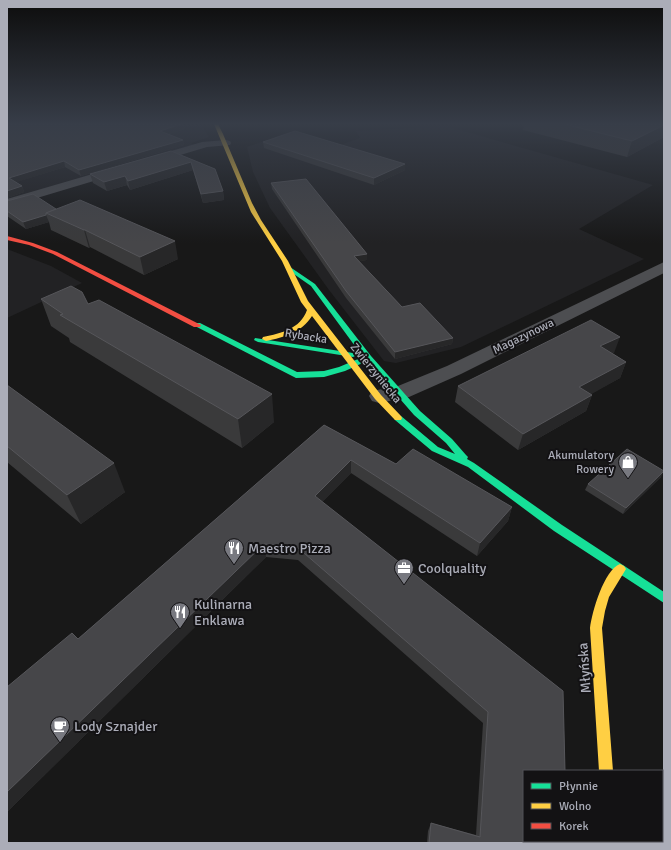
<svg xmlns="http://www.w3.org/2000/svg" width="671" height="850" font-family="Signika,sans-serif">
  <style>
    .built { fill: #222224 }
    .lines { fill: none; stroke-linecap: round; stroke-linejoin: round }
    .street { fill: #4d4e51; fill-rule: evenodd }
    .fast { fill: #16e098; fill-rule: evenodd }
    .slow { fill: #ffcf43; fill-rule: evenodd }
    .jam { fill: #f24e42; fill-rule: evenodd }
    .wall { fill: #3a3a3b }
    .shaded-wall { fill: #272728 }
    .building { fill: #464649; stroke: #56565a }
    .labels { text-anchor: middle; stroke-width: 4; stroke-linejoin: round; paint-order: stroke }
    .street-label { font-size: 12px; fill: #abadb8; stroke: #131214 }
    .poi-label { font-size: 12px; fill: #abadb8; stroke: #131214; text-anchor: end }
    .near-poi-label { font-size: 14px; fill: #abadb8; stroke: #131214; text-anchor: start }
    .near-street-label { font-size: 14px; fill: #abadb8; stroke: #131214 }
  </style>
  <rect width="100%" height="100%" fill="#181818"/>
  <!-- built -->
  <g class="built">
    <path d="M7 124H201L209 137 191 143 196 146 7 200Z"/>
    <path d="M446 126 653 185 579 229 644 259 461 347 396 363 384 361 329 290 270 208 253 172 247 147 285 134 300 133 340 145 360 138 356 131Z"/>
    <path d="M7 249 51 266 82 283 7 318Z"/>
  </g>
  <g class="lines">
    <!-- street -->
    <g class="street">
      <path d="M226 140 230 141 231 143 230 145 207 147 7 207V199L202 142Z"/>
      <path d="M664 262V273L461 374 409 397 379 403 372 401 369 396 372 391 398 386 447 366Z"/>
    </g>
    <!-- fast -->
    <g class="fast">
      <path d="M290 267 315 284 371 356 420 411 452 439 466 455 468 457 467 459 474 463 562 525 664 592V603L554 531 468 467 432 451 395 420 394 418 395 416H401L438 447 455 454 446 443 414 415 367 361 345 371 324 377 296 378 193 325 194 323H200L297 372 324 371 339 367 363 357 311 286 288 270 287 269Z"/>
      <path d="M255 338 353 353 357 355 353 357 258 342 254 340Z"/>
    </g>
    <!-- slow -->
    <g class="slow">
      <path d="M214 124H218L223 134 252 203 261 220 288 261 308 301 381 395 401 416 402 418 401 420H395L375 399 312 316C301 333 285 337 266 341L262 339 263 337C282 333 300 329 307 310L301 302 282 261 251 212Z"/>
      <path d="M620 564 624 566 626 569 609 597 605 611 602 628 613 771H599L590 628C592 612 604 570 620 564Z"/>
      <path d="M602 841H618L619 843H603Z"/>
    </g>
    <!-- jam -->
    <path class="jam" d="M7 236 33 243 57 252 201 325 200 327H194L53 254 29 245 7 240Z"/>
  </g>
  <!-- wall -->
  <g class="wall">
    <path d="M7 124H184L185 129 169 134 183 140 184 145 81 176 65 167 16 182 22 186 24 192 7 198Z"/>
    <path d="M524 124H664V137L627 157 523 130Z"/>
    <path d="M263 142 405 164V170L374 185 264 148Z"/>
    <path d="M171 151 215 169 223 191 224 200 203 203 193 170 130 190 127 185 107 191 93 183 90 174Z"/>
    <path d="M271 183 367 254V260L359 261 402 307 453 338 452 344 395 359 346 298 272 189Z"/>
    <path d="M7 201 56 209 178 259 144 275 90 247 89 248 51 230 49 222 26 229 7 216Z"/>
    <path d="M41 299 88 304 274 422 242 448 70 342 69 338 51 326Z"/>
    <path d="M612 353 626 362 620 378 590 394 592 395 586 411 518 450 455 402 458 386 614 353Z"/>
    <path d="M7 385 125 492 81 524 7 462Z"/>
    <path d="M324 425 396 464 512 507 508 521 477 556 351 473 322 502 563 691 567 843H427L428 831 431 823 476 835 483 723 298 560 266 557 7 812V687L78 639Z"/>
    <path d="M661 477 623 514 585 490 588 484Z"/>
    <path d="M664 771V804L662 788V772Z"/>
  </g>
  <!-- shaded-wall -->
  <g class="shaded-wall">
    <path d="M182 124H184L185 129 161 136 160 131Z"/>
    <path d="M664 125V137L627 157 632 141Z"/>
    <path d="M183 140 184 145 81 176 79 170Z"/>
    <path d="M64 161 65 167 11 184 9 178Z"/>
    <path d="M191 162 193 170 130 190 128 181Z"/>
    <path d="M405 164V170L374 185V178Z"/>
    <path d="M125 176 127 185 107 191 104 182Z"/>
    <path d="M22 186 24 192 7 198V191Z"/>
    <path d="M223 191 224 200 203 203 201 194Z"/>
    <path d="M46 215 49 222 26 229 23 222Z"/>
    <path d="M84 230H85L90 247 89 248Z"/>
    <path d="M175 241 178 259 144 275 140 257Z"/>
    <path d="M367 254V260L354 262V256Z"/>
    <path d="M7 282 9 287 7 288Z"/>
    <path d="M620 337 614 353 594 362 600 346Z"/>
    <path d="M453 338 452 344 395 359V352Z"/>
    <path d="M626 362 620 378 574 404 579 387Z"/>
    <path d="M272 394 274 422 242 448 238 419Z"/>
    <path d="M592 395 586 411 518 450 523 434Z"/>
    <path d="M351 460V473L315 509V496Z"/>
    <path d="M114 463 125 492 81 524 67 495Z"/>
    <path d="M664 471 661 477 623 514 626 508Z"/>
    <path d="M512 507 508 521 477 556 480 543Z"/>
    <path d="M264 544 266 557 7 812V792Z"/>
  </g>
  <!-- building -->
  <g class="building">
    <path d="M7 124H182L160 131 183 140 79 170 64 161 9 178 22 186 7 191Z"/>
    <path d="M564 124H664V125L632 141Z"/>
    <path d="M295 131 405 164 374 178 263 142Z"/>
    <path d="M171 151 215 169 223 191 201 194 191 162 128 181 125 176 104 182 90 174Z"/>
    <path d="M306 179 367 254 354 256 402 307 420 303 453 338 395 352 346 291 271 183Z"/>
    <path d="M33 194 56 209 46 213V215L23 222 7 211V201Z"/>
    <path d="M80 200 175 241 140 257 85 230H84L46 213Z"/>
    <path d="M71 286 82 292 88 304 99 300 272 394 238 419 60 315 63 314 41 299Z"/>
    <path d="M591 320 620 337 600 346 626 362 579 387 592 395 523 434 458 386Z"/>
    <path d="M7 385 114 463 67 495 7 446Z"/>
    <path d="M324 425 396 464 413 449 512 507 480 543 351 460 315 496 563 691 565 771H524V841H567V843H429L431 823 480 837 488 712 297 547 264 544 7 792V687L72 633 78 639Z"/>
    <path d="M627 449 664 471 626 508 588 484Z"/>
  </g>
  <!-- sky -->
  <linearGradient id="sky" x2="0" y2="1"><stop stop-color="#0d0d0d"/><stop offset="0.51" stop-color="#373d48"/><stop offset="1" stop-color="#373d48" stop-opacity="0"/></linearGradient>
  <rect width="671" height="243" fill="url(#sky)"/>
  <!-- icons -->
  <defs>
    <g id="shop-pin" transform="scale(1)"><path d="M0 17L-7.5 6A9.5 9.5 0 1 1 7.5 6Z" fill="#787980" stroke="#131214"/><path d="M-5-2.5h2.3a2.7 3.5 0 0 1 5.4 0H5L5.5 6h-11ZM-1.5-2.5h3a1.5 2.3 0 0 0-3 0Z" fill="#fff"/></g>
    <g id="restaurant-pin" transform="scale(1)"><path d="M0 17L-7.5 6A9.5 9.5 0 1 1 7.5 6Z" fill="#787980" stroke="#131214"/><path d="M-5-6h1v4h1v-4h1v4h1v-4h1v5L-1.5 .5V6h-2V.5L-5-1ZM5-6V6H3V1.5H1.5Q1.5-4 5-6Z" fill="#fff"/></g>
    <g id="office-pin" transform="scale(1)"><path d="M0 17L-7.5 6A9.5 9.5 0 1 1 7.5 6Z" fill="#787980" stroke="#131214"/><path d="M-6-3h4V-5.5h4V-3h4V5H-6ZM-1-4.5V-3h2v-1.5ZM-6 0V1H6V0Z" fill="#fff"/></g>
    <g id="cafe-pin" transform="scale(1)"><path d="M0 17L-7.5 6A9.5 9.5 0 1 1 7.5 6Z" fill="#787980" stroke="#131214"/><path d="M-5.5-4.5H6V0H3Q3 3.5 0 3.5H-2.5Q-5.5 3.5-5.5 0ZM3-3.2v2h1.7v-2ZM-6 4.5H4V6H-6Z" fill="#fff"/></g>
  </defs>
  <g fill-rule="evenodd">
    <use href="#shop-pin" x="628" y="462"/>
    <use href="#restaurant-pin" x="234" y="548"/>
    <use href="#office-pin" x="404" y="568"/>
    <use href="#restaurant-pin" x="180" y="612"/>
    <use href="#cafe-pin" x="60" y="726"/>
  </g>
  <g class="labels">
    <!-- street labels -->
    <g class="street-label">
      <text transform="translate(306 336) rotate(9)" y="4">Rybacka</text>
      <text transform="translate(523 336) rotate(-26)" y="4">Magazynowa</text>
      <text transform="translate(376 373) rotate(51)" y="4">Zwierzyniecka</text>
    </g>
    <!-- poi labels -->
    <g class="poi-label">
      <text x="614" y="459">Akumulatory<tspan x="614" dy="14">Rowery</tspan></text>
    </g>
    <!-- near-poi labels -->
    <g class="near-poi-label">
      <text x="248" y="553">Maestro Pizza</text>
      <text x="418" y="573">Coolquality</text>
      <text x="194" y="609">Kulinarna<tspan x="194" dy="16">Enklawa</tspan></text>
      <text x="74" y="731">Lody Sznajder</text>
    </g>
    <!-- near-street labels -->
    <g class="near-street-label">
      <text transform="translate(584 668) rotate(-94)" y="5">Młyńska</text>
    </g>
  </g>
  <!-- border -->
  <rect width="671" height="850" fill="none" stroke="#abadb8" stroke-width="16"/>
  <!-- legend -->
  <rect x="523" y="770" width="140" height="72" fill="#131214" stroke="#505056"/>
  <rect x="531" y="783" width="20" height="6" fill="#16e098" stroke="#505056"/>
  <text x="559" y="790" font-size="12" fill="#abadb8">Płynnie</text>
  <rect x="531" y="803" width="20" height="6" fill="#ffcf43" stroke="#505056"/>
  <text x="559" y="810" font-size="12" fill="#abadb8">Wolno</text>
  <rect x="531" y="823" width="20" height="6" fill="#f24e42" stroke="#505056"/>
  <text x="559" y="830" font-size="12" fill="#abadb8">Korek</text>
</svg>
